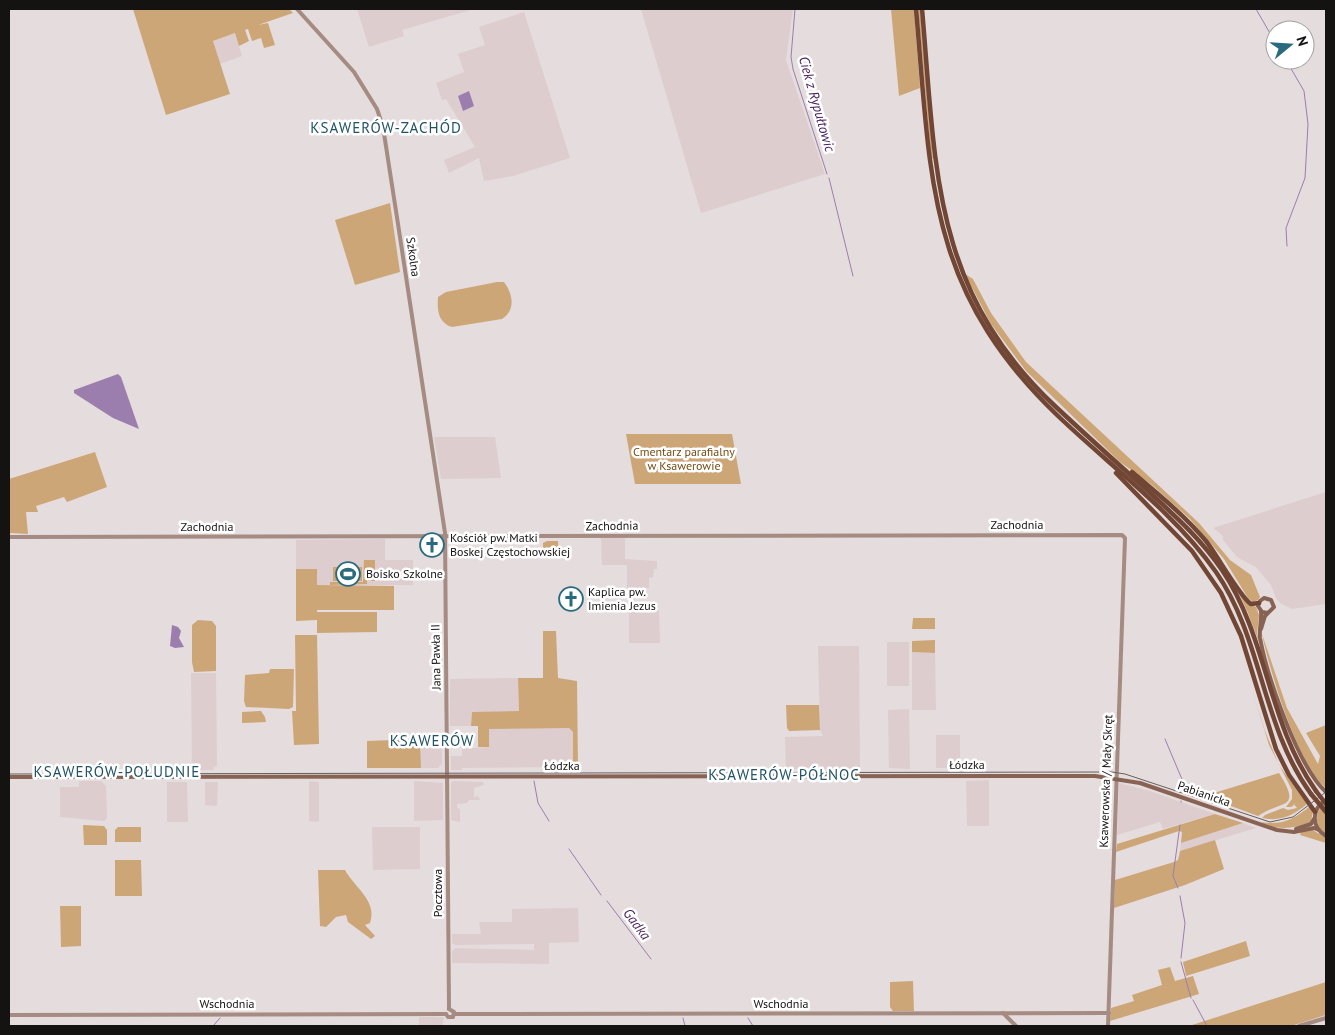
<svg xmlns="http://www.w3.org/2000/svg" width="1335" height="1035" font-family="'PT Sans',sans-serif">
  <style>
    .built { fill: #decdce }
    .green { fill: #cda677 }
    .water { fill: #9b7eae }
    .lines { fill: none; stroke-linecap: round; stroke-linejoin: round }
    .stream { stroke: #9b7eae; stroke-width: 1 }
    .tertiary { stroke: #a58b81; stroke-width: 4 }
    .secondary { stroke: #886354; stroke-width: 4 }
    .primary { stroke: #724635; stroke-width: 4.5 }
    .tram { stroke: #645f5f; stroke-width: 1 }
    .primary-bridge { stroke: #724635; stroke-width: 4.5 }
    .labels { text-anchor: middle; stroke-width: 5; stroke-linejoin: round; paint-order: stroke }
    .street-label { font-size: 12px; fill: #151212; stroke: #fff }
    .park-label { font-size: 12px; fill: #744d15; stroke: #fff }
    .poi-label { font-size: 12px; fill: #151212; stroke: #fff; text-anchor: start }
    .water-label { font-size: 14px; font-style: italic; fill: #471f5c; stroke: #fff }
    .quarter-label { font-size: 15px; letter-spacing: 1px; fill: #215364; stroke: #fff }
  </style>
  <rect width="100%" height="100%" fill="#e5dcdd"/>
  <!-- built -->
  <g class="built">
    <path d="M357 9H474L402 30 404 36 369 47Z"/>
    <path d="M641 9H793L786 60 825 174 701 213Z"/>
    <path d="M524 12 570 158 513 176 484 181 479 158 449 173 444 160 475 147 446 99 442 100 436 83 464 72 458 54 485 45 479 27Z"/>
    <path d="M235 33 242 56 220 64 213 41Z"/>
    <path d="M434 437H495L501 478 441 479Z"/>
    <path d="M1326 492V604L1292 609 1280 603 1276 598 1271 585 1256 567 1238 558 1223 540V536L1213 528Z"/>
    <path d="M601 538H625V559L657 561V569H654L653 577 649 578V588H627V565H602Z"/>
    <path d="M385 539V560H413V585H317L296 569V540Z"/>
    <path d="M629 610H659L660 643H629Z"/>
    <rect x="887" y="642" width="22" height="44"/>
    <path d="M818 646H859L860 769H786L785 737 823 736 820 730Z"/>
    <path d="M912 652 935 653 936 710H912Z"/>
    <path d="M191 673H216L217 766 214 767 213 770H192Z"/>
    <path d="M518 678 519 712H472L471 726H450V679Z"/>
    <path d="M909 709 910 769 889 768 888 710Z"/>
    <path d="M496 728H569L573 732V767L462 768V770H451V756H462V749L489 747 488 729Z"/>
    <rect x="936" y="735" width="24" height="33"/>
    <path d="M420 741H442V764L438 768H421Z"/>
    <path d="M989 780V826H967L966 781Z"/>
    <path d="M79 781H101L106 786 107 818 104 821 60 817V787H79Z"/>
    <path d="M309 781 319 782V822L309 821Z"/>
    <path d="M414 781 443 783V820L414 821Z"/>
    <path d="M453 781 483 782 484 785 474 788V797L478 796 480 800H469L467 803 457 804V808L460 809V822L451 820V783Z"/>
    <path d="M167 782H187L188 822H167Z"/>
    <path d="M205 782H218L217 806 205 805Z"/>
    <path d="M1119 783 1150 791 1215 814 1163 829 1160 822 1117 835Z"/>
    <path d="M1243 823 1256 828 1180 851 1181 843Z"/>
    <path d="M372 827H420V869L373 870Z"/>
    <path d="M578 908 579 942 549 943V964L452 963V951L455 948 534 950V944L455 945 452 943V934H481L479 922H512V909Z"/>
    <path d="M419 1017H443L444 1018 442 1026H419Z"/>
  </g>
  <!-- green -->
  <g class="green">
    <path d="M133 9H289L293 13 258 25 268 23 275 45 264 48 261 38 252 41 248 29 245 30 249 41 239 46 235 33 213 41 230 94 166 115Z"/>
    <path d="M891 9H914L920 88 899 96Z"/>
    <path d="M918 9H920L933 159 931 158Z"/>
    <path d="M390 203 400 272 355 285 335 220Z"/>
    <path d="M965 274 973 279 991 313 1026 362 1199 523 1230 560 1251 575 1260 597 1258 600 1253 602 1248 598 1224 559 1190 519 1152 485 1120 462 1026 371 991 324Z"/>
    <path d="M497 282H504C513 294 516 310 502 319L452 327C438 323 437 310 438 297L446 292Z"/>
    <path d="M626 434H732L741 484H635Z"/>
    <path d="M95 452 107 487 67 502 64 497 36 506 38 512H26L28 534 10 533 9 479Z"/>
    <path d="M547 541H558L559 555H543V543Z"/>
    <path d="M364 560H375V581H367V584L330 585V582H363Z"/>
    <rect x="333" y="567" width="29" height="14"/>
    <path d="M296 569H317V585L394 586V610H317V612H377V632L317 633V620L296 621Z"/>
    <path d="M1236 587 1248 603 1256 607 1259 615 1257 634 1262 650 1248 613Z"/>
    <path d="M913 618H935V629H912Z"/>
    <path d="M198 620 212 621 216 626V671L194 672 192 662V625Z"/>
    <path d="M543 631H556L558 678 577 681 578 767H573V732L569 728 489 729V747H478V726H471L472 712 519 711 518 678H543Z"/>
    <path d="M1262 634 1287 708 1318 764 1320 756 1306 733 1326 725V788C1299 768 1269 669 1262 634Z"/>
    <path d="M295 635H317L319 744 294 745 292 711H296Z"/>
    <path d="M935 640V653L912 652V641Z"/>
    <path d="M270 669H294L293 707 289 709 246 707 244 701 245 675 269 673Z"/>
    <path d="M1252 690 1265 731 1279 765 1307 804C1294 815 1280 822 1262 818L1265 815 1283 808 1288 810 1297 808 1293 803 1294 805 1291 807H1286L1292 799V790L1269 745Z"/>
    <path d="M819 705 820 730 789 731 787 728 786 705Z"/>
    <path d="M261 711 265 717 266 722 242 723V712Z"/>
    <path d="M420 739 421 768H367V741Z"/>
    <path d="M1279 773C1303 811 1281 800 1258 816L1204 796Z"/>
    <path d="M1326 802V834C1313 825 1315 811 1326 802Z"/>
    <path d="M1310 806 1313 811 1311 822C1293 829 1278 831 1261 822 1281 826 1295 819 1310 806Z"/>
    <path d="M1215 814 1243 823 1181 843 1182 832 1179 831 1116 852 1117 844Z"/>
    <path d="M83 825 104 826 107 830V845H84Z"/>
    <path d="M118 827H141V842H115V830Z"/>
    <path d="M1311 829 1326 838V843L1300 835 1301 832Z"/>
    <path d="M1215 840 1224 869 1185 885 1114 908 1115 880 1174 862 1178 860 1180 851Z"/>
    <path d="M115 860H141L142 896H115Z"/>
    <path d="M318 870H345C354 887 378 901 370 923L365 925 375 936 371 939 348 922 346 915 336 917 326 927 320 926Z"/>
    <path d="M60 906H81V946L61 947Z"/>
    <path d="M1246 941 1250 956 1186 976 1183 962Z"/>
    <path d="M1170 967 1175 981 1193 976 1199 994 1110 1021 1111 1008 1134 1001 1132 995 1162 985 1158 970Z"/>
    <path d="M913 981 914 1011H893L890 1007V982Z"/>
    <path d="M1326 982V1015L1291 1026H1189Z"/>
  </g>
  <!-- water -->
  <g class="water">
    <path d="M469 91 474 106 463 111 458 96Z"/>
    <path d="M118 374 121 377 139 429 113 418 74 393V390Z"/>
    <path d="M172 625 178 627 181 631 179 638 184 647 175 648 170 646Z"/>
  </g>
  <g class="lines">
    <!-- stream -->
    <g class="stream">
      <path d="M795 9 791 57 793 69 827 174"/>
      <path d="M1256 9 1275 42"/>
      <path d="M1286 60 1304 91 1308 124 1305 178 1286 228 1287 246"/>
      <path d="M829 178 853 276"/>
      <path d="M1165 739 1184 784"/>
      <path d="M534 781 538 803 549 821"/>
      <path d="M1185 791V786"/>
      <path d="M1181 802V801"/>
      <path d="M569 849 601 895"/>
      <path d="M1178 888 1173 876 1180 825"/>
      <path d="M1180 896 1185 923 1181 958"/>
      <path d="M607 901 651 959"/>
      <path d="M1181 962 1191 998"/>
      <path d="M1193 1000 1207 1026"/>
      <path d="M683 1018 685 1026"/>
      <path d="M748 1018 753 1026"/>
      <path d="M213 1026 220 1018"/>
    </g>
    <!-- tertiary -->
    <g class="tertiary">
      <path d="M297 9 354 72 377 109 383 127 398 224 445 533 449 1009"/>
      <path d="M9 537 1122 535 1125 538 1108 1026"/>
      <path d="M1003 1013 1016 1026"/>
      <path d="M446 1014 448 1017H453L454 1012 449 1009"/>
      <path d="M454 1014 1109 1013"/>
      <path d="M9 1015 446 1014"/>
      <path d="M1299 1026 1326 1018"/>
    </g>
    <!-- secondary -->
    <g class="secondary">
      <path d="M1261 611C1262 620 1259 628 1260 638 1267 676 1298 767 1326 792"/>
      <path d="M1261 629 1265 616 1274 607 1271 600 1264 598 1260 601 1258 606 1262 612 1268 613"/>
      <path d="M9 777 1095 776 1140 783 1277 830 1294 832 1314 828 1319 830"/>
      <path d="M1326 800C1311 809 1311 827 1326 836"/>
      <path d="M1296 829 1311 824 1314 819"/>
    </g>
    <!-- primary -->
    <g class="primary">
      <path d="M916 9C931 177 926 289 1057 415 1110 466 1173 511 1216 572 1263 640 1261 725 1311 794"/>
      <path d="M922 9C936 166 931 290 1056 407 1086 435 1117 463 1147 490 1174 515 1201 539 1222 570 1268 638 1267 722 1316 791"/>
      <path d="M1132 472C1158 494 1184 515 1206 541 1217 555 1240 597 1251 604L1259 603"/>
      <path d="M1116 473 1192 551 1221 593 1241 636 1276 749 1289 775 1315 812"/>
    </g>
    <!-- tram -->
    <path class="tram" d="M9 774 1112 772 1125 774 1270 822 1293 817 1326 792"/>
    <!-- primary-bridge -->
    <g class="primary-bridge">
      <path d="M1316 791 1326 804"/>
      <path d="M1311 794 1326 812"/>
    </g>
  </g>
  <!-- icons -->
  <defs>
    <g id="church-ring" transform="scale(1.25)"><circle r="9.5" fill="#fff" stroke="#2a6a7e" stroke-width="1.5"/><path d="M-1.2-6h2.4v3.5h3.3v2.4h-3.3V6h-2.4V-.1h-3.3v-2.4h3.3Z" fill="#2a6a7e"/></g>
    <g id="stadium-ring" transform="scale(1.25)"><circle r="9.5" fill="#fff" stroke="#2a6a7e" stroke-width="1.5"/><path d="M0-5a6.5 5 0 1 0 0 10a6.5 5 0 1 0 0-10ZM-3.5-1.8h7v3.6h-7Z" fill="#2a6a7e"/></g>
  </defs>
  <g fill-rule="evenodd">
    <use href="#church-ring" x="432" y="545"/>
    <use href="#stadium-ring" x="348" y="574"/>
    <use href="#church-ring" x="571" y="599"/>
  </g>
  <g class="labels">
    <!-- street labels -->
    <g class="street-label">
      <text transform="translate(413 257) rotate(82)" y="4">Szkolna</text>
      <text x="1017" y="529">Zachodnia</text>
      <text transform="translate(612 526) rotate(-1)" y="4">Zachodnia</text>
      <text x="207" y="531">Zachodnia</text>
      <text transform="translate(436 657) rotate(-91)" y="4">Jana Pawła II</text>
      <text x="967" y="769">Łódzka</text>
      <text x="562" y="770">Łódzka</text>
      <text transform="translate(1106 781) rotate(-88)" y="4">Ksawerowska / Mały Skręt</text>
      <text transform="translate(1204 794) rotate(19)" y="4">Pabianicka</text>
      <text transform="translate(438 893) rotate(-90)" y="4">Pocztowa</text>
      <text x="227" y="1008">Wschodnia</text>
      <text x="781" y="1008">Wschodnia</text>
    </g>
    <!-- park labels -->
    <g class="park-label">
      <text x="684" y="456">Cmentarz parafialny<tspan x="684" dy="14">w Ksawerowie</tspan></text>
    </g>
    <!-- poi labels -->
    <g class="poi-label">
      <text x="450" y="542">Kościół pw. Matki<tspan x="450" dy="14">Boskej Częstochowskiej</tspan></text>
      <text x="366" y="578">Boisko Szkolne</text>
      <text x="588" y="596">Kaplica pw.<tspan x="588" dy="14">Imienia Jezus</tspan></text>
    </g>
    <!-- water labels -->
    <g class="water-label">
      <text transform="translate(817 104) rotate(74)" y="5">Ciek z Rypułtowic</text>
      <text transform="translate(637 924) rotate(53)" y="5">Gadka</text>
    </g>
    <!-- quarter labels -->
    <g class="quarter-label">
      <text x="386" y="133">KSAWERÓW-ZACHÓD</text>
      <text x="432" y="746">KSAWERÓW</text>
      <text x="117" y="777">KSAWERÓW-POŁUDNIE</text>
      <text x="784" y="780">KSAWERÓW-PÓŁNOC</text>
    </g>
  </g>
  <!-- border -->
  <rect width="1335" height="1035" fill="none" stroke="#151212" stroke-width="20"/>
  <!-- north arrow -->
  <g transform="translate(1290 45) rotate(72)"><circle r="24" fill="#ffffff" stroke="#a1a0a0"/>
  <path d="M0-4L9 19L0 12L-9 19Z" fill="#2a6a7e"/>
  <text y="-8" font-size="14" font-weight="bold" text-anchor="middle" fill="#151212">N</text>
  </g>
</svg>
